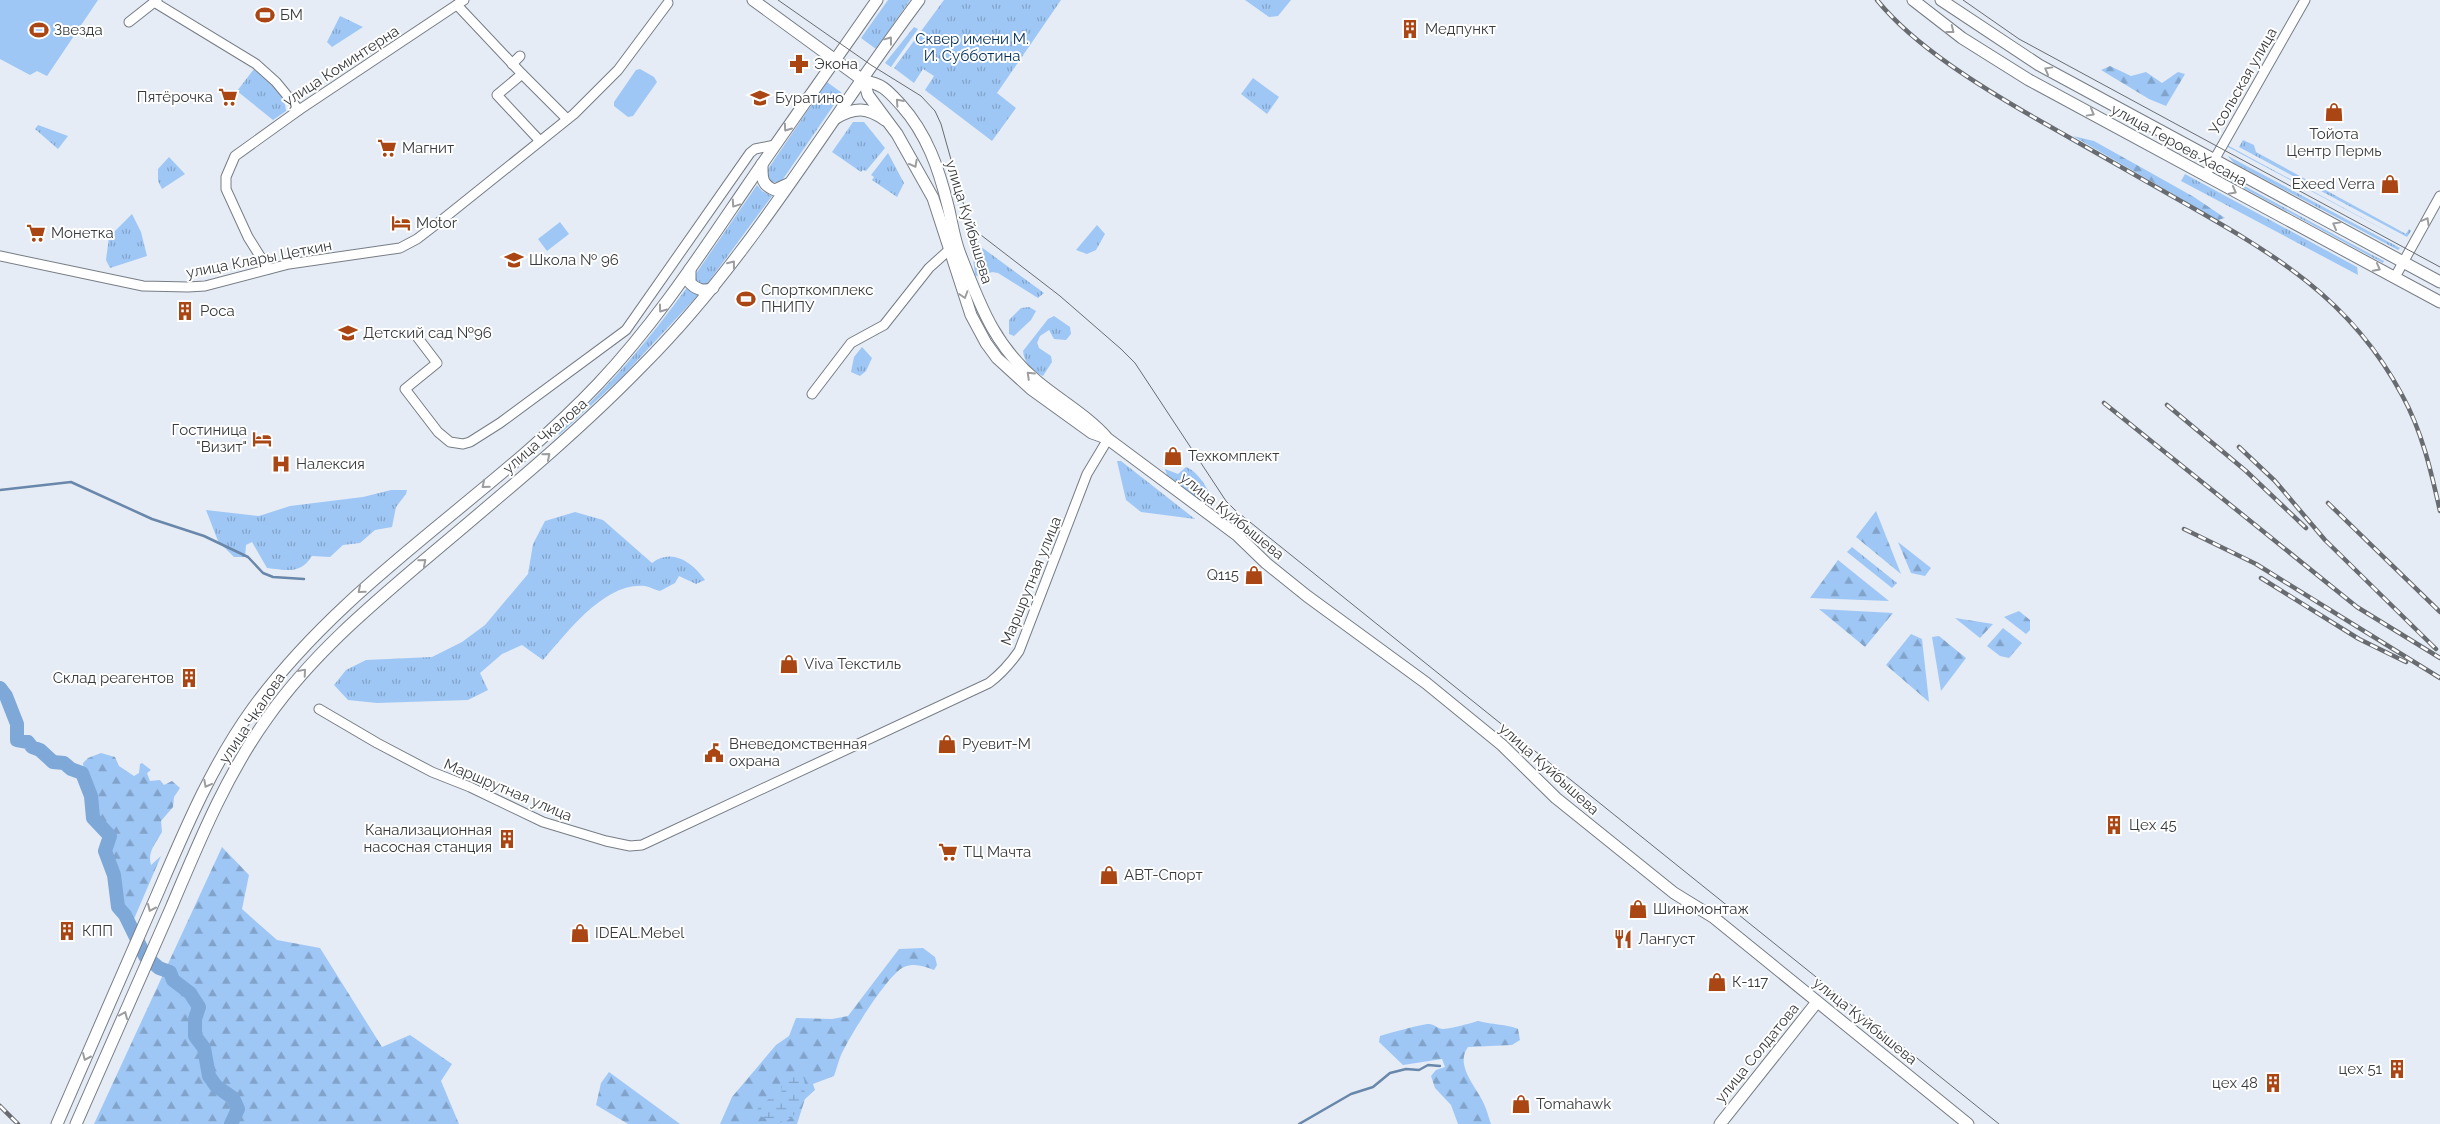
<svg xmlns="http://www.w3.org/2000/svg" width="2440" height="1124" font-family="Raleway,sans-serif">
  <style>
    .grass { fill: url(#grass-tufts) }
    .forest { fill: url(#forest-firs) }
    .wetland { fill: url(#wetland-marsh) }
    .pitch { fill: #9ec7f6 }
    .lines { fill: none; stroke-linecap: round; stroke-linejoin: round }
    .stream { stroke: #6987aa; stroke-width: 2.5 }
    .river { stroke: #7ea8d8; stroke-width: 14 }
    .minor-casing { stroke: #777d85; stroke-width: 11 }
    .major-casing { stroke: #777d85; stroke-width: 13 }
    .minor { stroke: #fff; stroke-width: 9 }
    .major { stroke: #fff; stroke-width: 11 }
    .tram { stroke: #686c71; stroke-width: 1 }
    .rail-casing { stroke: #686c71; stroke-width: 4.5 }
    .rail { stroke: #fff; stroke-width: 2.5; stroke-dasharray: 8; stroke-linecap: butt }
    .oneway { stroke: #9c9d9e }
    .labels { text-anchor: middle; stroke-width: 4; stroke-linejoin: round; paint-order: stroke }
    .poi-label { font-size: 15px; fill: #383b3e; stroke: #fff; text-anchor: start }
    .park-label { font-size: 15px; fill: #002d59; stroke: #fff }
    .street-label { font-size: 15px; fill: #383b3e; stroke: #fff }
  </style>
  <defs>
    <pattern id="grass-tufts" width="24" height="20" patternUnits="userSpaceOnUse" patternTransform="scale(1.25)"><rect width="24" height="20" fill="#9ec7f6"/><path d="M3 7l-1-3M5 7V3M7 7l1-3M15 17l-1-3M17 17v-4M19 17l1-3" fill="none" stroke="#82a3c9"/></pattern>
    <pattern id="forest-firs" width="22" height="20" patternUnits="userSpaceOnUse" patternTransform="scale(1.25)"><rect width="22" height="20" fill="#9ec7f6"/><path d="M5 1l3.5 6h-7zM16 11l3.5 6h-7z" fill="#82a3c9"/></pattern>
    <pattern id="wetland-marsh" width="20" height="14" patternUnits="userSpaceOnUse" patternTransform="scale(1.25)"><rect width="20" height="14" fill="#9ec7f6"/><path d="M1 5h8M5 5V1M11 12h8M15 12V8" fill="none" stroke="#82a3c9"/></pattern>
  </defs>
  <rect width="100%" height="100%" fill="#e5ecf5"/>
  <!-- grass -->
  <g class="grass">
    <path d="M888 0H910L876 49 861 38Z"/>
    <path d="M944 0H1061L997 93 1016 108 992 141 925 90 934 76 923 69 914 83 894 68Z"/>
    <path d="M1245 0H1291L1278 16 1269 17Z"/>
    <path d="M340 16 363 27 332 47 327 42Z"/>
    <path d="M914 27 918 29 891 67 885 63Z"/>
    <path d="M254 69C266 80 286 94 286 111L273 120 237 91Z"/>
    <path d="M1253 78 1279 97 1267 114 1241 94Z"/>
    <path d="M827 82 842 93 781 182H771L767 173 768 169Z"/>
    <path d="M853 122H864L885 148 866 171 863 170 861 172 832 152Z"/>
    <path d="M38 125 68 136 58 149 35 129Z"/>
    <path d="M2243 140 2254 145 2256 152 2406 234 2409 229 2411 231 2407 237 2239 147Z"/>
    <path d="M2227 145 2405 241 2228 147Z"/>
    <path d="M888 153 904 183 897 197 872 180 874 177 871 175Z"/>
    <path d="M2228 156 2387 241 2400 248 2398 250 2234 163Z"/>
    <path d="M169 157 185 174 162 189 158 181V169Z"/>
    <path d="M2185 174 2357 267 2358 275 2181 181Z"/>
    <path d="M2224 175 2376 257 2384 261 2383 263 2223 177Z"/>
    <path d="M757 185 762 191 772 196 707 284 704 286 695 282V275Z"/>
    <path d="M132 214 141 232 147 256 110 268 106 260 109 237Z"/>
    <path d="M1097 225 1105 234 1096 250 1087 254 1076 250Z"/>
    <path d="M980 246 1044 293 1038 298 998 273 992 272 980 277 975 275 972 249Z"/>
    <path d="M688 286 699 294 622 377 559 435 558 433C608 388 649 340 688 286Z"/>
    <path d="M1029 307 1036 311 1031 320 1014 336 1009 334V320L1021 308Z"/>
    <path d="M1054 316 1070 327 1071 334 1066 340 1054 339 1049 330 1040 336 1037 343 1039 348 1051 356 1052 362 1043 376C1032 372 1024 362 1023 351L1048 319Z"/>
    <path d="M862 347 872 358 866 371 860 376 851 372 854 357Z"/>
    <path d="M1117 461H1121L1195 519 1141 512 1126 500Z"/>
    <path d="M1186 467C1198 471 1209 490 1213 502L1209 508 1167 475 1165 469 1178 474Z"/>
    <path d="M391 490H407L406 494 396 507 392 527 375 530 360 543 343 545 330 557 312 556C300 575 286 570 267 568L252 542 246 545 245 557H234L218 541 206 510 259 516 290 506 363 497Z"/>
    <path d="M575 512 603 520 652 563C672 547 693 563 705 580L696 584 679 576 675 583 660 591C655 590 650 587 645 586 604 582 567 633 543 660L522 645 502 654 480 673 488 690 468 700 377 703 348 700 334 685 346 670 366 660 432 657 462 642 485 625 528 574 533 544 545 521Z"/>
    <path d="M1852 547 1897 583 1892 588 1847 552Z"/>
  </g>
  <!-- forest -->
  <g class="forest">
    <path d="M2110 66 2131 76 2146 72 2162 83 2178 72 2185 74 2166 106 2149 99 2101 70Z"/>
    <path d="M2073 136 2094 141 2194 197 2225 218 2218 220Z"/>
    <path d="M1876 511 1901 574 1856 537Z"/>
    <path d="M1898 542 1931 568 1925 576 1911 573Z"/>
    <path d="M1838 560 1889 601 1810 598Z"/>
    <path d="M1819 609 1893 613 1865 647Z"/>
    <path d="M2019 611 2030 620V630L2026 634 2004 617Z"/>
    <path d="M1955 618 1993 624 1980 638Z"/>
    <path d="M2003 628 2022 643 2009 658 2000 656 1987 646Z"/>
    <path d="M1911 634 1922 639 1929 702 1886 665Z"/>
    <path d="M1939 636 1966 658 1941 691 1932 637Z"/>
    <path d="M101 753 115 757 119 766 134 776 139 773 140 764 142 763 151 770 147 773 150 781 160 780 164 785 172 781 180 788 174 797 173 807 161 821 162 832C156 843 147 852 151 865L161 856 131 926 126 913 119 905 115 873 108 851 113 838 94 816 93 795 89 775 84 771 83 763 88 758Z"/>
    <path d="M222 847 249 875 242 909 277 940 320 948 382 1047 410 1035 452 1064 441 1081 459 1124H94Z"/>
    <path d="M923 948 935 957 937 965 934 970C923 966 915 963 904 967 889 973 851 1034 843 1051 839 1058 837 1068 834 1076L813 1084 815 1090 805 1099 797 1124H720L732 1097 776 1045 789 1036 796 1018 832 1019 848 1016 899 949Z"/>
    <path d="M1478 1021C1489 1024 1511 1025 1518 1029L1520 1040 1512 1045 1468 1047C1453 1067 1481 1091 1486 1109 1488 1114 1489 1119 1491 1124H1458L1451 1105 1435 1088 1431 1076 1436 1070 1445 1067 1442 1059 1403 1065 1379 1042 1380 1036C1382 1035 1426 1023 1429 1024 1434 1024 1438 1029 1443 1029 1455 1028 1467 1024 1478 1021Z"/>
    <path d="M609 1072 680 1124H628L596 1105 601 1083Z"/>
  </g>
  <!-- wetland -->
  <path class="wetland" d="M790 1077H803C810 1089 797 1120 783 1122 774 1124 764 1118 757 1114L758 1107 769 1099 779 1097 782 1090 780 1081Z"/>
  <!-- pitch -->
  <g class="pitch">
    <path d="M0 0H98L47 76 37 71 30 75 0 59Z"/>
    <path d="M640 69 654 77 657 82 633 116 628 117 614 106V102L636 70Z"/>
    <path d="M560 222 569 234 547 251 538 239Z"/>
  </g>
  <g class="lines">
    <!-- stream -->
    <g class="stream">
      <path d="M0 490 71 482 152 519 204 536 248 557 263 573 273 577 304 579"/>
      <path d="M1299 1124 1351 1094 1373 1087 1390 1073 1406 1069 1419 1070 1428 1065 1440 1066"/>
    </g>
    <!-- river -->
    <path class="river" d="M0 688 6 696 17 724V740L28 742 32 747 40 750 53 762 64 763 71 769 82 773 91 796 93 818 110 836 105 851 114 875 118 907 125 915 145 956 159 968 170 972 173 980 190 993 199 1007 195 1019V1036L204 1048 209 1076 216 1086 233 1098 238 1109 231 1124"/>
    <!-- minor casing -->
    <g class="minor-casing">
      <g id="minor">
        <path d="M154 2 256 64 276 82 299 110"/>
        <path d="M457 5 522 74 497 95 540 141"/>
        <path d="M129 22 157 0"/>
        <path d="M512 64 520 56"/>
        <path d="M522 74 567 119"/>
        <path d="M2205 176 2305 0"/>
        <path d="M0 256 143 286 188 287 205 286 289 264 400 248 417 239 443 219 574 114 618 70 668 3"/>
        <path d="M268 269 248 237 226 189V177L235 156 299 110 464 0"/>
        <path d="M2395 277 2440 196"/>
        <path d="M418 338 437 363 405 389 438 432 450 442 463 444 470 442 500 423 626 330 750 153 755 149 775 145"/>
        <path d="M812 394 851 343 884 325 929 268 950 249"/>
        <path d="M319 709 377 743 432 772 470 787 543 822 606 841 630 846 642 845 989 683C1002 673 1010 664 1019 651L1087 474 1108 439"/>
      </g>
    </g>
    <!-- major casing -->
    <g class="major-casing">
      <g id="major">
        <path d="M753 0 864 81C883 84 888 91 901 105 927 134 939 169 948 206 952 222 954 239 960 254 980 305 994 346 1038 382 1061 401 1088 416 1108 439L1237 535 1266 563 1307 596 1426 683 1502 745 1556 798 1674 893 1713 917 1968 1124"/>
        <path d="M1913 0 1962 38 2029 80 2440 302"/>
        <path d="M1941 0 2039 65 2440 282"/>
        <path d="M864 81 868 95 897 134 933 198 971 315 986 343 997 358 1031 389 1092 433 1106 438"/>
        <path d="M836 118C855 107 867 107 885 120"/>
        <path d="M762 164C762 177 761 185 775 190L788 184"/>
        <path d="M690 269V283C697 290 704 292 713 288"/>
        <path d="M57 1124C90 1048 123 972 156 897 184 832 211 766 253 708 348 578 489 499 598 384 654 325 698 258 743 192 787 127 833 64 877 0"/>
        <path d="M76 1124C108 1052 139 980 171 908 199 842 226 775 268 717 314 652 375 602 435 551 506 491 578 432 643 365 751 257 827 122 919 0"/>
        <path d="M1720 1124 1817 1002"/>
      </g>
    </g>
    <!-- minor -->
    <use href="#minor" class="minor"/>
    <!-- major -->
    <use href="#major" class="major"/>
    <!-- tram -->
    <g class="tram">
      <path d="M778 0 871 65 921 96 935 111 941 124 966 213 977 232 1060 296 1121 349 1135 363 1226 501 1235 510 1999 1124"/>
      <path d="M1963 0 2019 39 2440 267"/>
    </g>
    <!-- rail casing -->
    <g class="rail-casing">
      <g id="rail">
        <path d="M1877 0C1915 47 1983 88 2035 118 2083 145 2131 173 2179 200 2272 253 2350 297 2402 395 2422 431 2431 471 2440 511"/>
        <path d="M2104 403 2357 607 2440 658"/>
        <path d="M2167 405 2246 471 2306 528"/>
        <path d="M2239 447 2275 481 2325 540 2436 649"/>
        <path d="M2328 503 2440 612"/>
        <path d="M2184 529 2256 564 2440 678"/>
        <path d="M2261 578 2359 639 2406 662"/>
        <path d="M0 1106 18 1124"/>
      </g>
    </g>
    <!-- rail -->
    <use href="#rail" class="rail"/>
  </g>
  <!-- one-way arrows -->
  <defs><path id="oneway-chevron" d="M-2-3.5L2.5 0L-2 3.5" fill="none" stroke-width="1.6" stroke-linecap="round" stroke-linejoin="round" transform="scale(1.25)"/></defs>
  <g class="oneway">
    <use href="#oneway-chevron" transform="translate(1951 30) rotate(38)"/>
    <use href="#oneway-chevron" transform="translate(889 40) rotate(-53)"/>
    <use href="#oneway-chevron" transform="translate(2048 70) rotate(-151)"/>
    <use href="#oneway-chevron" transform="translate(899 102) rotate(-132)"/>
    <use href="#oneway-chevron" transform="translate(2091 113) rotate(29)"/>
    <use href="#oneway-chevron" transform="translate(787 128) rotate(125)"/>
    <use href="#oneway-chevron" transform="translate(914 164) rotate(62)"/>
    <use href="#oneway-chevron" transform="translate(2233 191) rotate(28)"/>
    <use href="#oneway-chevron" transform="translate(735 204) rotate(124)"/>
    <use href="#oneway-chevron" transform="translate(2426 221) rotate(-61)"/>
    <use href="#oneway-chevron" transform="translate(2336 225) rotate(-151)"/>
    <use href="#oneway-chevron" transform="translate(732 264) rotate(-52)"/>
    <use href="#oneway-chevron" transform="translate(2377 268) rotate(28)"/>
    <use href="#oneway-chevron" transform="translate(964 295) rotate(72)"/>
    <use href="#oneway-chevron" transform="translate(662 309) rotate(126)"/>
    <use href="#oneway-chevron" transform="translate(1030 375) rotate(-136)"/>
    <use href="#oneway-chevron" transform="translate(547 456) rotate(-40)"/>
    <use href="#oneway-chevron" transform="translate(485 485) rotate(140)"/>
    <use href="#oneway-chevron" transform="translate(423 562) rotate(-40)"/>
    <use href="#oneway-chevron" transform="translate(361 590) rotate(140)"/>
    <use href="#oneway-chevron" transform="translate(303 672) rotate(-49)"/>
    <use href="#oneway-chevron" transform="translate(207 784) rotate(118)"/>
    <use href="#oneway-chevron" transform="translate(151 908) rotate(114)"/>
    <use href="#oneway-chevron" transform="translate(124 1015) rotate(-67)"/>
    <use href="#oneway-chevron" transform="translate(86 1057) rotate(114)"/>
  </g>
  <!-- icons -->
  <defs>
    <g id="stadium-bare" transform="scale(1.5)"><path d="M0-5a6.5 5 0 1 0 0 10a6.5 5 0 1 0 0-10ZM-3.5-1.8h7v3.6h-7Z" fill="#aa4614" stroke="#fff" stroke-width="2.5" paint-order="stroke"/></g>
    <g id="building-bare" transform="scale(1.5)"><path d="M-4-6H4V6H1V3H-1V6H-4ZM-2.5-4.3h1.7v1.8h-1.7ZM.8-4.3h1.7v1.8H.8ZM-2.5-1h1.7V.8h-1.7ZM.8-1h1.7V.8H.8Z" fill="#aa4614" stroke="#fff" stroke-width="2.5" paint-order="stroke"/></g>
    <g id="pharmacy-bare" transform="scale(1.5)"><path d="M-2-6h4v4h4v4h-4v4h-4v-4h-4v-4h4Z" fill="#aa4614" stroke="#fff" stroke-width="2.5" paint-order="stroke"/></g>
    <g id="supermarket-bare" transform="scale(1.5)"><path d="M-6-5.5h2.5l.6 2H6L4.5 2H-2.5L-4.4-4H-6ZM-1.5 3.2a1.3 1.3 0 1 0 .1 0ZM3 3.2a1.3 1.3 0 1 0 .1 0Z" fill="#aa4614" stroke="#fff" stroke-width="2.5" paint-order="stroke"/></g>
    <g id="school-bare" transform="scale(1.5)"><path d="M0-5L7-2L0 1L-7-2ZM-4 1L0 2.5L4 1V4Q0 6-4 4Z" fill="#aa4614" stroke="#fff" stroke-width="2.5" paint-order="stroke"/></g>
    <g id="shop-bare" transform="scale(1.5)"><path d="M-5-2.5h2.3a2.7 3.5 0 0 1 5.4 0H5L5.5 6h-11ZM-1.5-2.5h3a1.5 2.3 0 0 0-3 0Z" fill="#aa4614" stroke="#fff" stroke-width="2.5" paint-order="stroke"/></g>
    <g id="hotel-bare" transform="scale(1.5)"><path d="M-6-4.5h1.5V1H6V5H4.5V3h-9V5H-6ZM-4 0a1.8 1.8 0 1 1 3.6 0ZM.5 0V-2.5h3Q6-2.5 6 0Z" fill="#aa4614" stroke="#fff" stroke-width="2.5" paint-order="stroke"/></g>
    <g id="hospital-bare" transform="scale(1.5)"><path d="M-5-5h3v3.5h4V-5h3V5h-3V1.5h-4V5h-3Z" fill="#aa4614" stroke="#fff" stroke-width="2.5" paint-order="stroke"/></g>
    <g id="civic-bare" transform="scale(1.5)"><path d="M-.6-6.5H3V-4.5H.6V-3L4-1V1h2V6H-6V1h2V-1L-.6-3ZM-1.2 2.5V6h2.4V2.5Z" fill="#aa4614" stroke="#fff" stroke-width="2.5" paint-order="stroke"/></g>
    <g id="restaurant-bare" transform="scale(1.5)"><path d="M-5-6h1v4h1v-4h1v4h1v-4h1v5L-1.5 .5V6h-2V.5L-5-1ZM5-6V6H3V1.5H1.5Q1.5-4 5-6Z" fill="#aa4614" stroke="#fff" stroke-width="2.5" paint-order="stroke"/></g>
  </defs>
  <g fill-rule="evenodd">
    <use href="#stadium-bare" x="265" y="15"/>
    <use href="#building-bare" x="1410" y="29"/>
    <use href="#stadium-bare" x="39" y="30"/>
    <use href="#pharmacy-bare" x="799" y="64"/>
    <use href="#supermarket-bare" x="228" y="97"/>
    <use href="#school-bare" x="760" y="98"/>
    <use href="#shop-bare" x="2334" y="112"/>
    <use href="#supermarket-bare" x="387" y="148"/>
    <use href="#shop-bare" x="2390" y="184"/>
    <use href="#hotel-bare" x="401" y="223"/>
    <use href="#supermarket-bare" x="36" y="233"/>
    <use href="#school-bare" x="514" y="260"/>
    <use href="#stadium-bare" x="746" y="299"/>
    <use href="#building-bare" x="185" y="311"/>
    <use href="#school-bare" x="348" y="333"/>
    <use href="#hotel-bare" x="262" y="439"/>
    <use href="#shop-bare" x="1173" y="456"/>
    <use href="#hospital-bare" x="281" y="464"/>
    <use href="#shop-bare" x="1254" y="575"/>
    <use href="#shop-bare" x="789" y="664"/>
    <use href="#building-bare" x="189" y="678"/>
    <use href="#shop-bare" x="947" y="744"/>
    <use href="#civic-bare" x="714" y="753"/>
    <use href="#building-bare" x="2114" y="825"/>
    <use href="#building-bare" x="507" y="839"/>
    <use href="#supermarket-bare" x="948" y="852"/>
    <use href="#shop-bare" x="1109" y="875"/>
    <use href="#shop-bare" x="1638" y="909"/>
    <use href="#building-bare" x="67" y="931"/>
    <use href="#shop-bare" x="580" y="933"/>
    <use href="#restaurant-bare" x="1623" y="939"/>
    <use href="#shop-bare" x="1717" y="982"/>
    <use href="#building-bare" x="2397" y="1069"/>
    <use href="#building-bare" x="2273" y="1083"/>
    <use href="#shop-bare" x="1521" y="1104"/>
  </g>
  <g class="labels">
    <!-- poi labels -->
    <g class="poi-label">
      <text x="280" y="20">БМ</text>
      <text x="1425" y="34">Медпункт</text>
      <text x="54" y="35">Звезда</text>
      <text x="814" y="69">Экона</text>
      <text x="213" y="102" text-anchor="end">Пятёрочка</text>
      <text x="775" y="103">Буратино</text>
      <text x="2334" y="139" text-anchor="middle">Тойота<tspan x="2334" dy="17">Центр Пермь</tspan></text>
      <text x="402" y="153">Магнит</text>
      <text x="2375" y="189" text-anchor="end">Exeed Verra</text>
      <text x="416" y="228">Motor</text>
      <text x="51" y="238">Монетка</text>
      <text x="529" y="265">Школа № 96</text>
      <text x="761" y="295">Спорткомплекс<tspan x="761" dy="17">ПНИПУ</tspan></text>
      <text x="200" y="316">Роса</text>
      <text x="363" y="338">Детский сад №96</text>
      <text x="247" y="435" text-anchor="end">Гостиница<tspan x="247" dy="17">"Визит"</tspan></text>
      <text x="1188" y="461">Техкомплект</text>
      <text x="296" y="469">Налексия</text>
      <text x="1239" y="580" text-anchor="end">Q115</text>
      <text x="804" y="669">Viva Текстиль</text>
      <text x="174" y="683" text-anchor="end">Склад реагентов</text>
      <text x="729" y="749">Вневедомственная<tspan x="729" dy="17">охрана</tspan></text>
      <text x="962" y="749">Руевит-М</text>
      <text x="2129" y="830">Цех 45</text>
      <text x="492" y="835" text-anchor="end">Канализационная<tspan x="492" dy="17">насосная станция</tspan></text>
      <text x="963" y="857">ТЦ Мачта</text>
      <text x="1124" y="880">АВТ-Спорт</text>
      <text x="1653" y="914">Шиномонтаж</text>
      <text x="82" y="936">КПП</text>
      <text x="595" y="938">IDEAL.Mebel</text>
      <text x="1638" y="944">Лангуст</text>
      <text x="1732" y="987">К-117</text>
      <text x="2382" y="1074" text-anchor="end">цех 51</text>
      <text x="2258" y="1088" text-anchor="end">цех 48</text>
      <text x="1536" y="1109">Tomahawk</text>
    </g>
    <!-- park labels -->
    <g class="park-label">
      <text x="972" y="44">Сквер имени М.<tspan x="972" dy="17">И. Субботина</tspan></text>
    </g>
    <!-- street labels -->
    <g class="street-label">
      <text transform="translate(341 66) rotate(-33)" y="5">улица Коминтерна</text>
      <text transform="translate(2243 81) rotate(-60)" y="5">Усольская улица</text>
      <text transform="translate(2179 145) rotate(29)" y="5">улица Героев Хасана</text>
      <text transform="translate(969 222) rotate(73)" y="5">улица Куйбышева</text>
      <text transform="translate(259 259) rotate(-11)" y="5">улица Клары Цеткин</text>
      <text transform="translate(545 436) rotate(-41)" y="5">улица Чкалова</text>
      <text transform="translate(1232 516) rotate(39)" y="5">улица Куйбышева</text>
      <text transform="translate(1031 581) rotate(-68)" y="5">Маршрутная улица</text>
      <text transform="translate(252 718) rotate(-56)" y="5">улица Чкалова</text>
      <text transform="translate(1549 769) rotate(42)" y="5">улица Куйбышева</text>
      <text transform="translate(508 790) rotate(23)" y="5">Маршрутная улица</text>
      <text transform="translate(1865 1021) rotate(39)" y="5">улица Куйбышева</text>
      <text transform="translate(1757 1053) rotate(-51)" y="5">улица Солдатова</text>
    </g>
  </g>
</svg>
